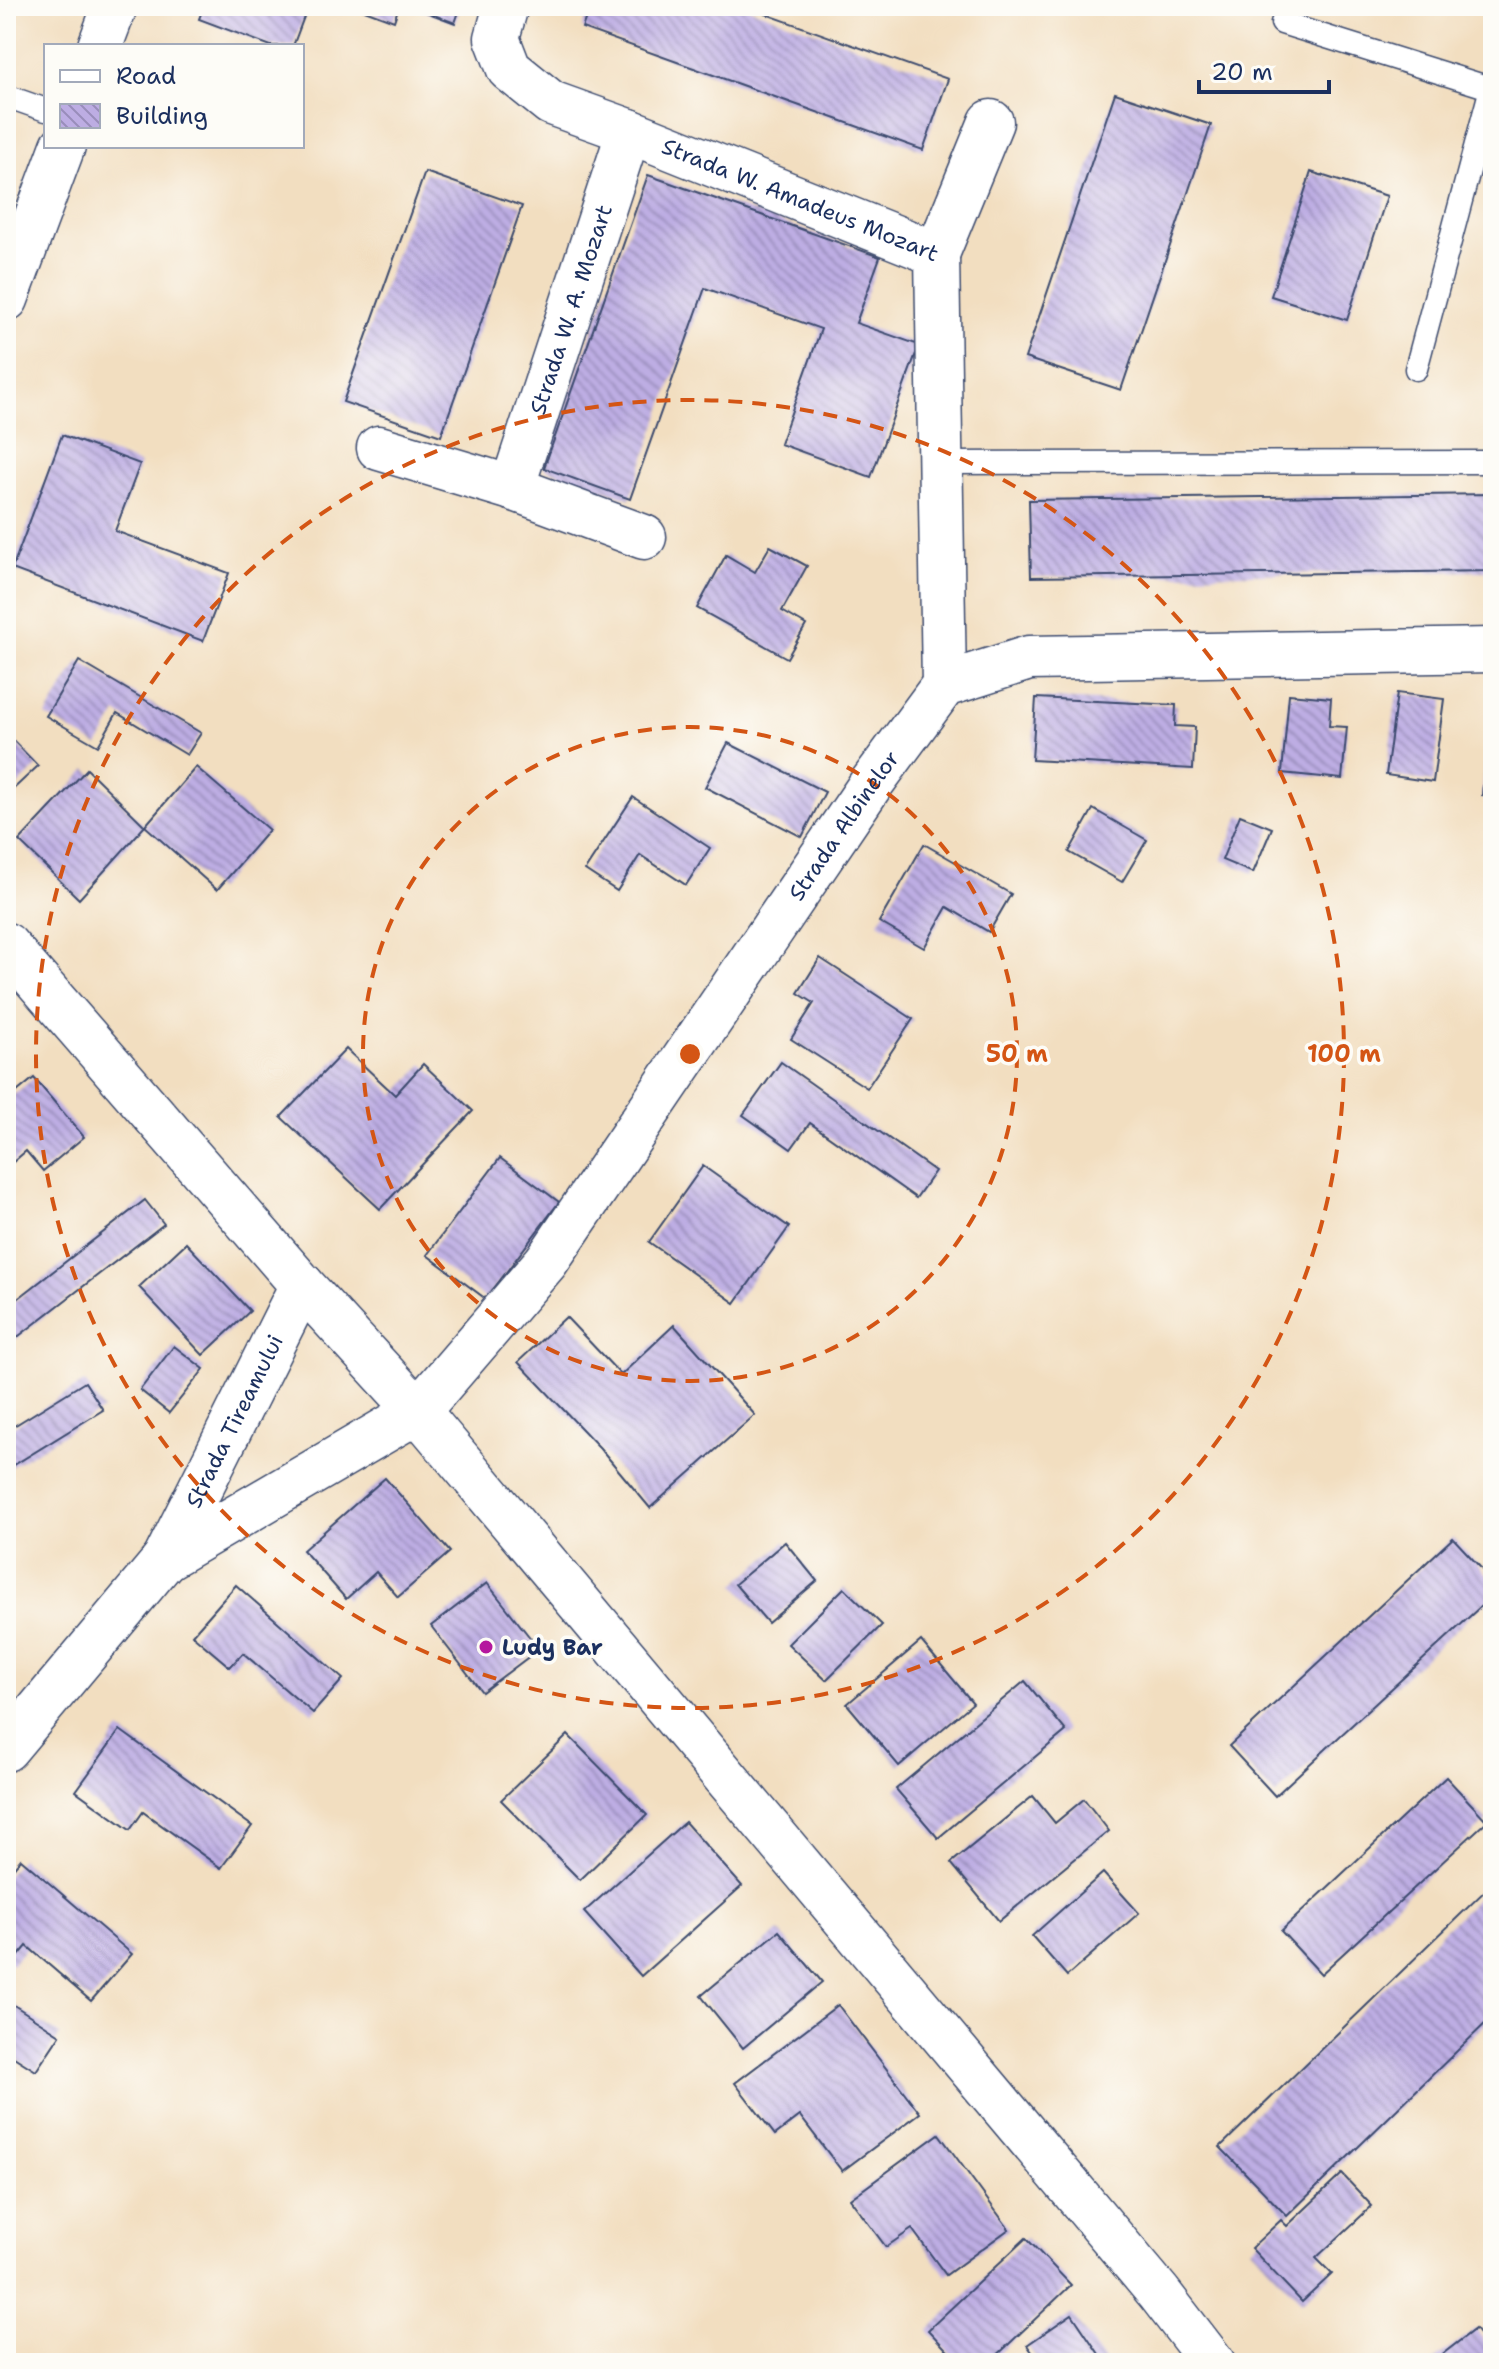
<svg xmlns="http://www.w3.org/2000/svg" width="1499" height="2369" font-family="'Shantell Sans',sans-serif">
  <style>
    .building { fill: url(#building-back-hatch) }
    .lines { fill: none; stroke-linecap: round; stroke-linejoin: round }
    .lane-casing { stroke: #3b496d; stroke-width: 25 }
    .street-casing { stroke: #3b496d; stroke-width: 47 }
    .secondary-casing { stroke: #3b496d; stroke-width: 47 }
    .primary-casing { stroke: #3b496d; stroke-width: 47 }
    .lane { stroke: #fff; stroke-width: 22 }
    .street { stroke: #fff; stroke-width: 44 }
    .secondary { stroke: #fff; stroke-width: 44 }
    .primary { stroke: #fff; stroke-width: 44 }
    .ring { fill: none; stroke: #d45514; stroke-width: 4; stroke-dasharray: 14 10 }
    .poi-dot { fill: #b5179e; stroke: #fdfcf7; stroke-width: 3 }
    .labels { text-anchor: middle; stroke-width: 7; stroke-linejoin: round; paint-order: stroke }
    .street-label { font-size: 22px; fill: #1b2f5e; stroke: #fdfcf7 }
    .poi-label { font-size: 22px; font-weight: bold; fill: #1b2f5e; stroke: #fdfcf7; text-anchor: start }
    .centre { fill: #d45514; stroke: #fdfcf7; stroke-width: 4 }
    .ring-label { font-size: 24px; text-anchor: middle; font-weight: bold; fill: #d45514; stroke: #fdfcf7; stroke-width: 7; stroke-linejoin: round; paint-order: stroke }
  </style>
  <defs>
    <pattern id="building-back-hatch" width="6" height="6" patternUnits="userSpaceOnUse" patternTransform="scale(2)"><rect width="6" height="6" fill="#bdade3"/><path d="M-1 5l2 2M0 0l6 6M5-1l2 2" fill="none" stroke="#998dbb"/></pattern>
  </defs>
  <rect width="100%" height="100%" fill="#fdfcf7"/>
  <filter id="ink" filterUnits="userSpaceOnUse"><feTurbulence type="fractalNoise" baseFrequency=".0125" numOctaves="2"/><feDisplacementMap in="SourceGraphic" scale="16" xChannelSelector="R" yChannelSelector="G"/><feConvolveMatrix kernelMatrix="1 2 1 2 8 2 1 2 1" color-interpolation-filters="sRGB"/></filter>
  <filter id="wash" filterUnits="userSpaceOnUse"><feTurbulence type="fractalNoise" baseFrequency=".006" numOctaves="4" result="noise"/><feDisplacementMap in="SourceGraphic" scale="32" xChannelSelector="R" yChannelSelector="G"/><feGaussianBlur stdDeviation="1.8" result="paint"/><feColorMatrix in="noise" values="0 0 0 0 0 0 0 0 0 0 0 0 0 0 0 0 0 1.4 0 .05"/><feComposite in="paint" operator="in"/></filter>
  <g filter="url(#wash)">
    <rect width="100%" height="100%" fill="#f2dec0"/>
    <g id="blocks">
      <!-- building -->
      <g class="building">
        <path d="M204 6H308L293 46H271L199 19Z"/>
        <path d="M354 6H399L394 21Z"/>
        <path d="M410 6H461L455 23Z"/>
        <path d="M590 6H743L948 79 923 150 582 28Z"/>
        <path d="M1115 93 1211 125 1121 390 1025 358Z"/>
        <path d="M425 172 522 206 441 436 343 402Z"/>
        <path d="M1311 172 1387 196 1347 320 1271 296Z"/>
        <path d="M648 175 880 257 856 323 919 345 871 477 780 444 821 329 705 288 630 499 544 468Z"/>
        <path d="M62 435 140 464 115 531 229 573 203 641 12 569Z"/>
        <path d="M1493 494V571L1031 577 1029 500Z"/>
        <path d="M770 546 807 566 782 611 806 625 787 658 697 608 726 555 755 572Z"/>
        <path d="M79 661 201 733 187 755 117 713 98 746 46 716Z"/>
        <path d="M1397 693 1444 699 1433 782 1386 775Z"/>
        <path d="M1289 694 1331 698 1329 726 1347 727 1342 779 1282 773Z"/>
        <path d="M1036 698 1176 705 1175 726 1195 727 1193 769 1032 760Z"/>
        <path d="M1491 701H1493V796L1482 795Z"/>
        <path d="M6 733 38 766 6 796Z"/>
        <path d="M728 743 825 792 802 837 705 787Z"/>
        <path d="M196 767 269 830 217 890 145 826Z"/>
        <path d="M87 769 145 826 79 899 19 841Z"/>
        <path d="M633 797 710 848 686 885 640 855 617 891 585 870Z"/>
        <path d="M1093 809 1147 840 1122 882 1069 852Z"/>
        <path d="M1240 815 1272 828 1253 873 1222 860Z"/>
        <path d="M924 844 1011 894 989 932 947 907 924 948 879 922Z"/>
        <path d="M820 958 913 1019 867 1088 791 1039 814 1003 798 993Z"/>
        <path d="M346 1049 395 1095 423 1064 473 1111 380 1209 281 1117Z"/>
        <path d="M781 1062 935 1171 916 1198 810 1123 791 1149 743 1115Z"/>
        <path d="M34 1078 84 1137 43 1171 26 1151 6 1168V1101Z"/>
        <path d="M500 1158 559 1202 486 1299 427 1255Z"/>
        <path d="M703 1166 789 1227 735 1303 649 1242Z"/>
        <path d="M145 1200 164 1224 6 1346V1308Z"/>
        <path d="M186 1243 250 1311 203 1355 139 1287Z"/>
        <path d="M566 1317 621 1375 674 1325 755 1415 650 1508 600 1448 518 1362Z"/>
        <path d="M174 1346 204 1369 169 1413 140 1390Z"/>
        <path d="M85 1382 103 1410 9 1468 6 1463V1431Z"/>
        <path d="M385 1478 450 1552 398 1597 376 1572 346 1599 303 1550Z"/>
        <path d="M1453 1538 1493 1581V1595L1275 1796 1229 1746Z"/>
        <path d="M785 1542 817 1581 768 1623 735 1584Z"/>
        <path d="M487 1583 539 1649 482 1692 431 1626Z"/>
        <path d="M236 1585 343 1679 313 1713 243 1653 230 1667 192 1635Z"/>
        <path d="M844 1588 882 1625 826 1680 788 1644Z"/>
        <path d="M921 1641 973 1703 899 1766 847 1704Z"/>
        <path d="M1025 1681 1066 1731 938 1838 896 1789Z"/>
        <path d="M120 1730 252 1826 221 1868 143 1812 130 1830 76 1791Z"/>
        <path d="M568 1735 647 1815 580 1880 501 1800Z"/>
        <path d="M1446 1777 1487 1821 1321 1974 1281 1931Z"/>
        <path d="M1033 1796 1055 1823 1084 1799 1109 1831 999 1921 951 1863Z"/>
        <path d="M685 1822 742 1886 641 1976 584 1912Z"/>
        <path d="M21 1859 132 1954 91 2001 27 1946 12 1964 6 1959V1877Z"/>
        <path d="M1103 1873 1139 1913 1067 1976 1032 1936Z"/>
        <path d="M1493 1883V2016L1287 2216 1220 2147Z"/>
        <path d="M779 1931 822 1982 743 2048 701 1996Z"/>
        <path d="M6 2000 60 2035 36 2071 6 2052Z"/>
        <path d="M838 2005 920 2113 842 2171 800 2116 775 2135 735 2083Z"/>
        <path d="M939 2134 1009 2229 946 2275 912 2229 886 2247 850 2199Z"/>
        <path d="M1342 2174 1372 2206 1316 2258 1332 2274 1302 2302 1251 2248 1281 2220 1287 2226Z"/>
        <path d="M1026 2238 1071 2285 989 2363H959L928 2330Z"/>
        <path d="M1072 2314 1105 2363H1040L1027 2345Z"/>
        <path d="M1475 2329 1493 2352V2363H1431Z"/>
      </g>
    </g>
  </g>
  <g filter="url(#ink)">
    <use href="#blocks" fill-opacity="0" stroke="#3b496d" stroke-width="2"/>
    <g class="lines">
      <!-- lane casing -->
      <g class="lane-casing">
        <g id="lane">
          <path d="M1282 23 1493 89"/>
          <path d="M6 96 46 110"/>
          <path d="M1416 369 1491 88"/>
          <path d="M940 463 1493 462"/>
        </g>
      </g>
      <!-- street casing -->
      <g class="street-casing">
        <g id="street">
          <path id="s1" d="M506 6 497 38 509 69 551 103 629 131 937 254 944 685"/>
          <path d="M937 254 991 122"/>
          <path d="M379 448 512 488 644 537"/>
          <path id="s2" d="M512 488 629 131"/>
        </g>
      </g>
      <!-- secondary casing -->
      <g class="secondary-casing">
        <g id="secondary">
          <path d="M100 46 115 6"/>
          <path d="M6 299 63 146"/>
          <path id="s3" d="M165 1559 418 1411 546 1262 871 784 944 685 1029 658 1493 650"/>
          <path id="s4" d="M6 1749 165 1559 302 1285"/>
        </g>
      </g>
      <!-- primary casing -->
      <g class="primary-casing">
        <path id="primary" d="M6 945 302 1285 418 1411 1159 2293 1213 2363"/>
      </g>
      <!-- lane -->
      <use href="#lane" class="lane"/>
      <!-- street -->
      <use href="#street" class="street"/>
      <!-- secondary -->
      <use href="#secondary" class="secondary"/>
      <!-- primary -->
      <use href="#primary" class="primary"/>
    </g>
  </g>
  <!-- distance rings -->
  <g class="ring">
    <circle cx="690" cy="1054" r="327"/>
    <circle cx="690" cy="1054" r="654"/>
  </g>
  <!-- markers -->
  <circle class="poi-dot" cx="486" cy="1647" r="8"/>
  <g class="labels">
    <!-- street labels -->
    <g class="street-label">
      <text dy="8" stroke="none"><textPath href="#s1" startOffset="388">Strada W. Amadeus Mozart</textPath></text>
      <text dy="8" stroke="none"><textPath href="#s2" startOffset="188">Strada W. A. Mozart</textPath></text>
      <text dy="8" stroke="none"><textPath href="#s3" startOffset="1018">Strada Albinelor</textPath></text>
      <text dy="8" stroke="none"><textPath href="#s4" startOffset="402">Strada Tireamului</textPath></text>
    </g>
    <!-- poi labels -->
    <g class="poi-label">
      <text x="502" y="1655">Ludy Bar</text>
    </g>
  </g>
  <circle cx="690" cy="1054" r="12" class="centre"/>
  <g class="ring-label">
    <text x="1017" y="1062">50 m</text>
    <text x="1344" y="1062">100 m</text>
  </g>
  <!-- margin -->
  <rect width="1499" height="2369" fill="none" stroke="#fdfcf7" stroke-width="32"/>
  <!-- legend -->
  <rect x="44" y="44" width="260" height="104" fill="#fdfcf7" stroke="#a3aaba" stroke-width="2"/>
  <rect x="60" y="70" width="40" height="12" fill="#ffffff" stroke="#a3aaba" stroke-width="2"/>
  <text x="116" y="84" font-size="24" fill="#1b2f5e">Road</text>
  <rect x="60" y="104" width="40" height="24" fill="url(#building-back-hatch)" stroke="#a3aaba" stroke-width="2"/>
  <text x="116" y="124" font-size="24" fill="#1b2f5e">Building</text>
  <!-- scale -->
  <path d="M1199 80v12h130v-12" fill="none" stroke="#1b2f5e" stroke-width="4"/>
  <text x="1211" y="80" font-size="24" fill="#1b2f5e" stroke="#fdfcf7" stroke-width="6" paint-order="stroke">20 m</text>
</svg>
